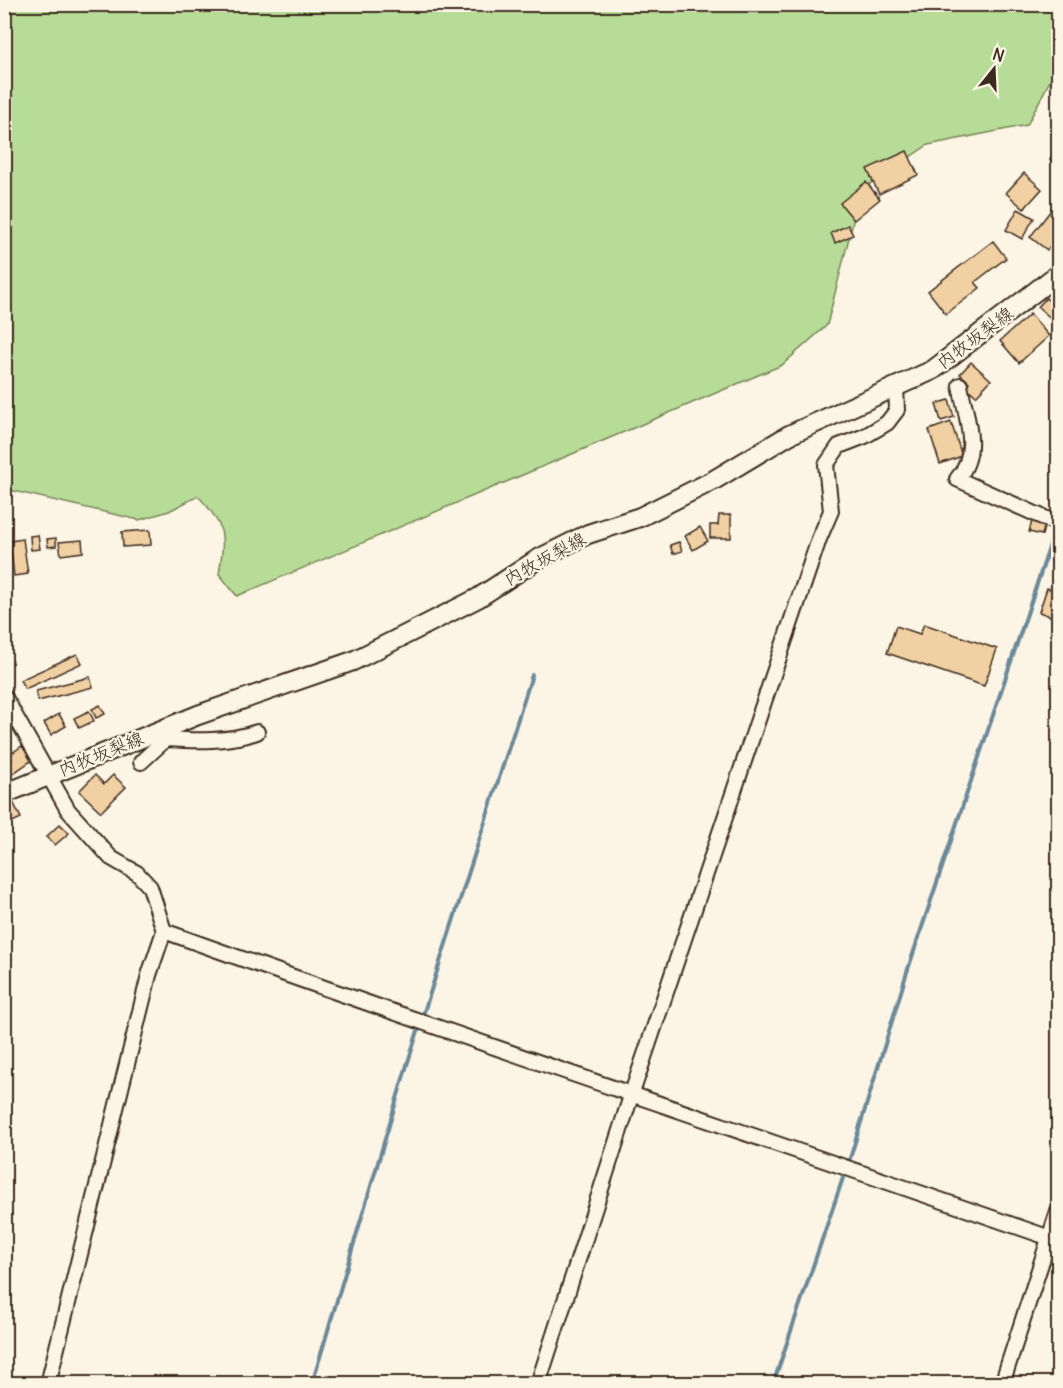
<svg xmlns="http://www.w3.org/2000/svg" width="1063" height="1388" font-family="Delius,'Klee One',sans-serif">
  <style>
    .green { fill: #b7dc97; stroke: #79835a; stroke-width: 1.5 }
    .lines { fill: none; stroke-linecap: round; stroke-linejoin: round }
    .stream { stroke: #6c899a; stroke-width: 4 }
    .building { fill: #f1d0a3; stroke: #3b2a1e; stroke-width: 1.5 }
    .minor-casing { stroke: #3b2a1e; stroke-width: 18 }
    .major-casing { stroke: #3b2a1e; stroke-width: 22 }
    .minor { stroke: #fcf5e5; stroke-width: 14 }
    .major { stroke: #fcf5e5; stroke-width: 18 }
    .labels { text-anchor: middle; stroke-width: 4.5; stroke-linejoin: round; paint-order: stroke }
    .street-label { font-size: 18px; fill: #3b2a1e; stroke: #fcf5e5 }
  </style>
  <rect width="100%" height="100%" fill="#fcf5e5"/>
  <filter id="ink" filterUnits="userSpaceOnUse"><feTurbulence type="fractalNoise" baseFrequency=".0167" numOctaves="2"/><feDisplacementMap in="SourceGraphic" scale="12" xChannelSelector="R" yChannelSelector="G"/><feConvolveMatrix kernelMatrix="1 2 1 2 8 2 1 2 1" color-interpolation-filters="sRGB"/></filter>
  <g filter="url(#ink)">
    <!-- green -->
    <path class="green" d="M5 5H1058V65L1027 125 928 145 861 190 827 325 782 365 237 596 219 574C225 536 226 525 198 496L169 511 139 520 5 489Z"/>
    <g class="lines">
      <!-- stream -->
      <g class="stream">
        <path d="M848 1165 907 972 1055 530"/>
        <path d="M312 1384 407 1065 532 675"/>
        <path d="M773 1384 845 1172"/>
      </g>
    </g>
    <!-- building -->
    <g class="building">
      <path d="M1056 149H1058V172L1050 159Z"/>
      <path d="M907 151 918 175 879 194 867 169Z"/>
      <path d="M1024 173 1042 189 1024 209 1006 193Z"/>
      <path d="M866 182 880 199 854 220 840 203Z"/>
      <path d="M1058 201V236L1047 250 1030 237Z"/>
      <path d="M1018 209 1034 218 1022 239 1006 230Z"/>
      <path d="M848 225 853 235 835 243 831 233Z"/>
      <path d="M993 241 1006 258 975 282 980 288 946 314 928 291Z"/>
      <path d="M1046 298 1058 309V318L1055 322 1038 307Z"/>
      <path d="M1030 314 1049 336 1019 363 1000 341Z"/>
      <path d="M971 362 991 380 976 396 965 386 969 382 960 374Z"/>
      <path d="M949 400 954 417 941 421 936 404Z"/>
      <path d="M951 422 962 456 940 464 929 430Z"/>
      <path d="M719 515H731V538H710V525H718Z"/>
      <path d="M1033 517 1046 520 1042 535 1029 532Z"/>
      <path d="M700 527 708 541 693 550 685 536Z"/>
      <path d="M150 530 151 545 123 547 122 532Z"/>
      <path d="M38 535 40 549 31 550 30 536Z"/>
      <path d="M56 538V546L48 547 47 539Z"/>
      <path d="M23 539 28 574 14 576 10 541Z"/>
      <path d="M82 540 83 552 61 555 59 542Z"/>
      <path d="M679 542 682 551 673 554 670 545Z"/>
      <path d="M1047 588 1058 592V619L1039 612Z"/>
      <path d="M924 624 997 649 984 686 887 653 896 626 920 634Z"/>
      <path d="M77 654 82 663 25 689 20 680Z"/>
      <path d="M90 677 93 687 38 701 36 691Z"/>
      <path d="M100 705 105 714 96 718 92 709Z"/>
      <path d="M89 711 94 721 79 728 74 718Z"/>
      <path d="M59 714 66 726 51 735 44 723Z"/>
      <path d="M22 746 32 760 5 779 4 765 12 760 9 755Z"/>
      <path d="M95 775 104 784 113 775 126 787 101 812 79 791Z"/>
      <path d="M12 800 21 818 4 826V804Z"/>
      <path d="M60 824 69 833 55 845 46 837Z"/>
    </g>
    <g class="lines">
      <!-- minor casing -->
      <g class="minor-casing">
        <g id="minor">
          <path d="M960 385C966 418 981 452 957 479L1058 524"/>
          <path d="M4 696 68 810 111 858 137 873 150 887 164 931"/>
          <path d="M163 729 166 739C196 741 229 742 257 732"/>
          <path d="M141 762 166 739"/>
          <path d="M48 1384 149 975 164 931C458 1037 754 1135 1050 1238"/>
          <path d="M538 1384 632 1093 819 539 831 511 826 465 839 446 865 436 887 423 897 410 896 387"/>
          <path d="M1002 1384 1058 1211"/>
        </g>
      </g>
      <!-- major casing -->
      <g class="major-casing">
        <path id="major" d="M4 794 198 715 353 661 413 631 478 598 538 559 588 534 640 517 714 480 789 435 933 370 1058 274"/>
      </g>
      <!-- minor -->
      <use href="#minor" class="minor"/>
      <!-- major -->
      <use href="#major" class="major"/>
    </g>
  </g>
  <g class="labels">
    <!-- street labels -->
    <g class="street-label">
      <text transform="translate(975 338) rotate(-37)" y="6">内牧坂梨線</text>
      <text transform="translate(545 559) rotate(-29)" y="6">内牧坂梨線</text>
      <text transform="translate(101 754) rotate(-22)" y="6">内牧坂梨線</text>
    </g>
  </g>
  <!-- margin -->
  <rect width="1063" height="1388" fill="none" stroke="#fcf5e5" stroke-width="24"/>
  <rect x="12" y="12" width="1039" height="1364" fill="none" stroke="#3b2a1e" stroke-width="2" filter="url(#ink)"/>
  <!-- north arrow -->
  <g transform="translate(994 69) rotate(18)" stroke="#fcf5e5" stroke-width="4.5" paint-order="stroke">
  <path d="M0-4.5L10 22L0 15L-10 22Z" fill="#3b2a1e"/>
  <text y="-9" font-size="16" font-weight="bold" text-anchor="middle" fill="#3b2a1e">N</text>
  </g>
</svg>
